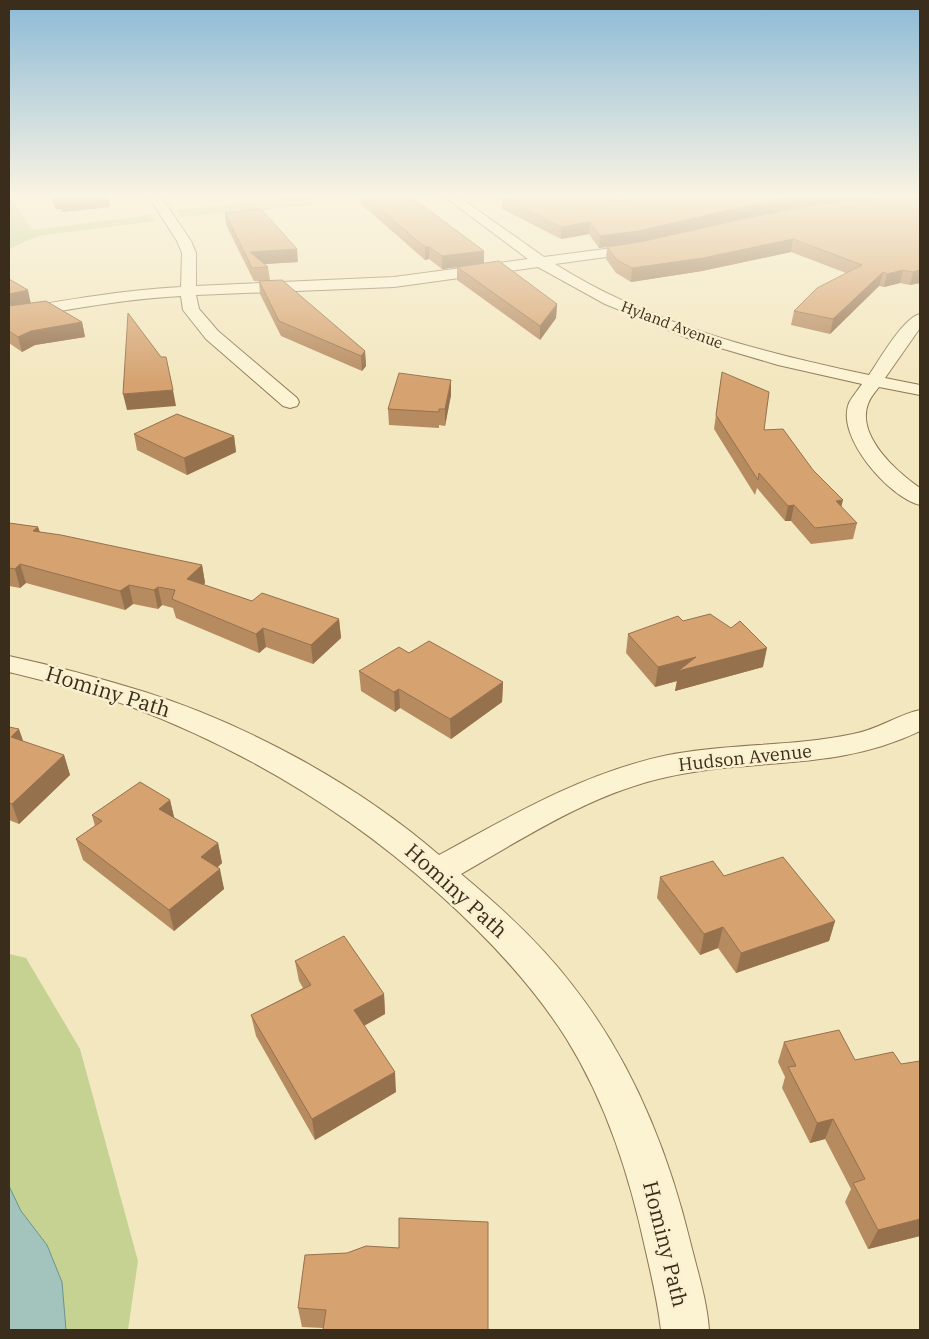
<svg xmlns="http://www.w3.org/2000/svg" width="929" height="1339" font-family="'IBM Plex Serif',serif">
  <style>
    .green { fill: #c5d292 }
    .water { fill: #a2c4bd; stroke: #68938c }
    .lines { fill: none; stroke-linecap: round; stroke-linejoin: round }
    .minor-casing { stroke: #8d7755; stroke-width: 2 }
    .minor { fill: #fcf3d3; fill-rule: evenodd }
    .wall { fill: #b78b60; fill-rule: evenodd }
    .shaded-wall { fill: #95714e }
    .building { fill: #d5a270; stroke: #95714e }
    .labels { text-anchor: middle; stroke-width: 5; stroke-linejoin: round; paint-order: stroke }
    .far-street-label { font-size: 15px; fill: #3b2d1b; stroke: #f9f0cf }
    .street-label { font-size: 18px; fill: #3b2d1b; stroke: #f9f0cf }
    .near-street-label { font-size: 21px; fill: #3b2d1b; stroke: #f9f0cf }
  </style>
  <rect width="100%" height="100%" fill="#f3e7bf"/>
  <!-- green -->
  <g class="green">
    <path d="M307 197 315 205 181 217 177 210Z"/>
    <path d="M9 201 16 205 32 230 151 215 155 221 38 236 9 249Z"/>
    <path d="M9 954 26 958 80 1049 138 1261 128 1330H66L62 1282 47 1245 21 1211 9 1186Z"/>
  </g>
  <!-- water -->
  <path class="water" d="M9 1186 21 1211 47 1245 62 1282 66 1330H9Z"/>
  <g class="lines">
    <!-- minor casing -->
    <g class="minor-casing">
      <g id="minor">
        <path d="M149 197H161L191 241 196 253V286L394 277 528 259 445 197H459L544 257 643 244 648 245 650 248 648 251 643 252 555 264C650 324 760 352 869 375 880 359 903 318 920 314V328L885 378 920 385V395L879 387C875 392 870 398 868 404 856 436 897 472 920 488V505C890 498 835 437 849 403 852 397 858 390 862 384L778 365 690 339 605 304 538 267 394 287 196 295 199 309 218 331 297 398 299 402 297 406 290 408 283 406 206 339 183 310 181 296C123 299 66 310 9 320V310C66 300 123 290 181 287L182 253 177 241Z"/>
        <path d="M9 656C55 666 100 678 145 692 248 725 357 784 439 855 512 815 586 772 668 755 729 743 792 747 853 734 877 730 897 715 920 710V731C835 772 755 757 667 777 593 793 527 836 461 874 502 908 541 944 573 986 632 1061 669 1153 691 1245 698 1273 707 1301 709 1330H661C658 1304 652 1278 646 1252 630 1177 607 1104 566 1038 531 983 486 936 438 893 347 811 243 749 129 706 90 692 49 682 9 672Z"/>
      </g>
    </g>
    <!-- minor -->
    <use href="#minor" class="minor"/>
  </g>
  <!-- wall -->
  <g class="wall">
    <path d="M50 197H108L110 207 62 212 61 209H56Z"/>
    <path d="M360 197H411L484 263 557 304 556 318 540 340 457 280V267L442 269 429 259 425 260 361 204Z"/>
    <path d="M920 197V283L910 285 900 283 884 287 879 286 830 334 791 325 794 311 846 273 791 252 702 271 631 282 616 273 606 259 607 247 599 248 589 234 561 239 502 209V198L617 201ZM836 202 745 218 817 204Z"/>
    <path d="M225 213 298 262 264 264 268 267 270 280 365 351 366 366 362 371 281 336 260 294 259 281H254L226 225Z"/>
    <path d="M9 279 31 303 82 322 85 337 35 345 22 352 9 343Z"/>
    <path d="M722 372 764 430 813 470 841 507 857 523 853 539 811 544 791 521H785L757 488 755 495 714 429Z"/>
    <path d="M451 395 445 426 439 425V428L389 425 388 409Z"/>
    <path d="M134 434 234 436 236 452 187 475 137 450Z"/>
    <path d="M9 523 38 527 40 532 202 565 205 583 203 585 252 601 339 619 341 638 313 664 266 647 259 653 176 618 173 608 162 605 158 609 133 604 125 610 26 583 20 588 9 586Z"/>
    <path d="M683 621 763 667 675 691 677 681 655 687 626 653 628 634Z"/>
    <path d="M409 653 503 682 502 702 451 739 400 708 395 712 361 691 359 671Z"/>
    <path d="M9 727 24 742 64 755 70 775 19 824 9 820Z"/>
    <path d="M170 800 174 818 218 843 222 863 218 867 224 889 174 931 83 860 76 839 95 826 92 815Z"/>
    <path d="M724 876 835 921 829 941 736 973 718 948 700 955 657 898 660 877Z"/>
    <path d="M295 961 384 994 385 1014 364 1026 396 1092 315 1140 256 1036 251 1015 303 988 299 981Z"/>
    <path d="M784 1042 920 1236 868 1249 845 1202 851 1189 825 1139 810 1143 782 1088 785 1077 778 1062Z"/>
    <path d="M488 1222 323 1328 302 1327 298 1308 347 1253 399 1248Z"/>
  </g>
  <!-- shaded-wall -->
  <g class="shaded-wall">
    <path d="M53 197H58L61 209H56Z"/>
    <path d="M94 197H108L110 207 62 212 60 200Z"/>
    <path d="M796 197H900L817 204 745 218 638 243 599 248 600 236Z"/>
    <path d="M590 222 589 234 561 239V227Z"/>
    <path d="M793 239 791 252 702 271 631 282 632 268Z"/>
    <path d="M425 247H429V259L425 260Z"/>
    <path d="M297 249 298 262 252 265 250 252Z"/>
    <path d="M484 251V264L442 269V256Z"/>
    <path d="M903 270 900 283 884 287 887 274Z"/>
    <path d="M920 270V283L910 285 913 272Z"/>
    <path d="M883 272 879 286 830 334 833 319Z"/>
    <path d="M28 290 31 304 9 309V294Z"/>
    <path d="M557 304 556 318 540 340V326Z"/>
    <path d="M82 322 85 337 35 345 22 352 18 337 31 331Z"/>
    <path d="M365 351 366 366 362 371 361 356Z"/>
    <path d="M451 380V395L445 426V409Z"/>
    <path d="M173 390 176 406 127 410 123 394Z"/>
    <path d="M234 436 236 452 187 475 184 458Z"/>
    <path d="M843 500 839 516 836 501Z"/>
    <path d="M794 505 791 521H785L788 506Z"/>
    <path d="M38 527 43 545 33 531Z"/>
    <path d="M20 564 26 583 20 588 15 569Z"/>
    <path d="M202 565 205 583 190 598 187 579Z"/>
    <path d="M129 585 133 604 125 610 120 591Z"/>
    <path d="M158 587 162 605 158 609 154 590Z"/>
    <path d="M339 619 341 638 313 664 311 645Z"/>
    <path d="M263 628 266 647 259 653 256 634Z"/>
    <path d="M767 648 763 667 675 691 677 681 655 687 658 667 696 657Z"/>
    <path d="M503 682 502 702 451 739 450 719Z"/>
    <path d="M399 689 400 708 395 712 394 692Z"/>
    <path d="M19 729 26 749 11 737Z"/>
    <path d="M64 755 70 775 19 824 12 804Z"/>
    <path d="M170 800 175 821 159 809Z"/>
    <path d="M218 843 222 863 206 877 201 857Z"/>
    <path d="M220 869 224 889 174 931 169 910Z"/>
    <path d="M835 921 829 941 736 973 741 953Z"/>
    <path d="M723 927 718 948 700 955 704 934Z"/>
    <path d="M384 994 385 1014 356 1030 354 1010Z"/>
    <path d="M395 1072 396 1092 315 1140 312 1119Z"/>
    <path d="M833 1119 825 1139 810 1143 817 1123Z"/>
    <path d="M920 1219V1236L868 1249 878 1230Z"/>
  </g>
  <!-- building -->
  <g class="building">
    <path d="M53 197H94L60 200 58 197Z"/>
    <path d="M365 197H411L484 251 442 256 429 247H425Z"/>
    <path d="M508 197H609L617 201 649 197H796L746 206 639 231 600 236 590 222 561 227 502 198Z"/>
    <path d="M896 197H920V270L913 272 903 270 887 274 883 272 833 319 794 311 817 288 862 265 793 239 703 258 632 268 617 260 607 247 640 242 747 218 820 204Z"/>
    <path d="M261 209 297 249 250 252 268 267 252 268 225 213Z"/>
    <path d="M499 261 557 304 540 326 457 267Z"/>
    <path d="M9 279 28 290 9 294Z"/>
    <path d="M282 280 365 351 361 356 279 321 259 281Z"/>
    <path d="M46 301 82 322 31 331 18 337 9 331V306Z"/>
    <path d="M128 313 161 357H166L173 390 123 394Z"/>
    <path d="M722 372 769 392 764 430 783 429 813 470 843 500 836 501 857 523 815 528 794 505 788 506 759 473 758 480 716 415Z"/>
    <path d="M399 373 451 380 445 409H439V412L388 409Z"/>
    <path d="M177 414 234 436 184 458 134 434Z"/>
    <path d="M9 523 38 527 33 531 61 535 202 565 187 579 252 601 262 593 339 619 311 645 263 628 256 634 172 599 175 590 158 587 154 590 129 585 120 591 20 564 15 569 9 568Z"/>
    <path d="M710 614 731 628 740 621 767 648 678 671 696 657 658 667 628 634 678 616 683 621Z"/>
    <path d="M429 641 503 682 450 719 399 689 394 692 359 671 399 647 409 653Z"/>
    <path d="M9 727 19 729 11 737 64 755 12 804 9 803Z"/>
    <path d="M140 782 170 800 159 809 218 843 201 857 220 869 169 910 76 839 102 821 92 815Z"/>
    <path d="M783 857 835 921 741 953 723 927 704 934 660 877 713 861 724 876Z"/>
    <path d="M344 936 384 994 354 1010 395 1072 312 1119 251 1015 311 985 295 961Z"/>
    <path d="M839 1030 855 1060 893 1052 901 1064 920 1061V1219L878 1230 853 1183 865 1179 833 1119 817 1123 788 1067 796 1066 784 1042Z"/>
    <path d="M399 1218 488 1222V1330H323L326 1310 298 1308 305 1255 347 1253 366 1246 399 1248Z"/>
  </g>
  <!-- sky -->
  <linearGradient id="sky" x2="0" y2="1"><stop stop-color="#8cbad7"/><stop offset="0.51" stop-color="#faf4e2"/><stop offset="1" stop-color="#faf4e2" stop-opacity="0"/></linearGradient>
  <rect width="929" height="384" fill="url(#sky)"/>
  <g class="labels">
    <!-- far-street labels -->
    <g class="far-street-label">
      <text transform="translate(672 325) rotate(21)" y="5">Hyland Avenue</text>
    </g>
    <!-- street labels -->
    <g class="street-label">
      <text transform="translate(745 758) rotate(-6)" y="6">Hudson Avenue</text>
    </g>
    <!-- near-street labels -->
    <g class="near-street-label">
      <text transform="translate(108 692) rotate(17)" y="7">Hominy Path</text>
      <text transform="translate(456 891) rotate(42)" y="7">Hominy Path</text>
      <text transform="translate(665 1244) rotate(76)" y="7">Hominy Path</text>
    </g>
  </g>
  <!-- border -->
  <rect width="929" height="1339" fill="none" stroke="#3b2d1b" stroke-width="20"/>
</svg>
